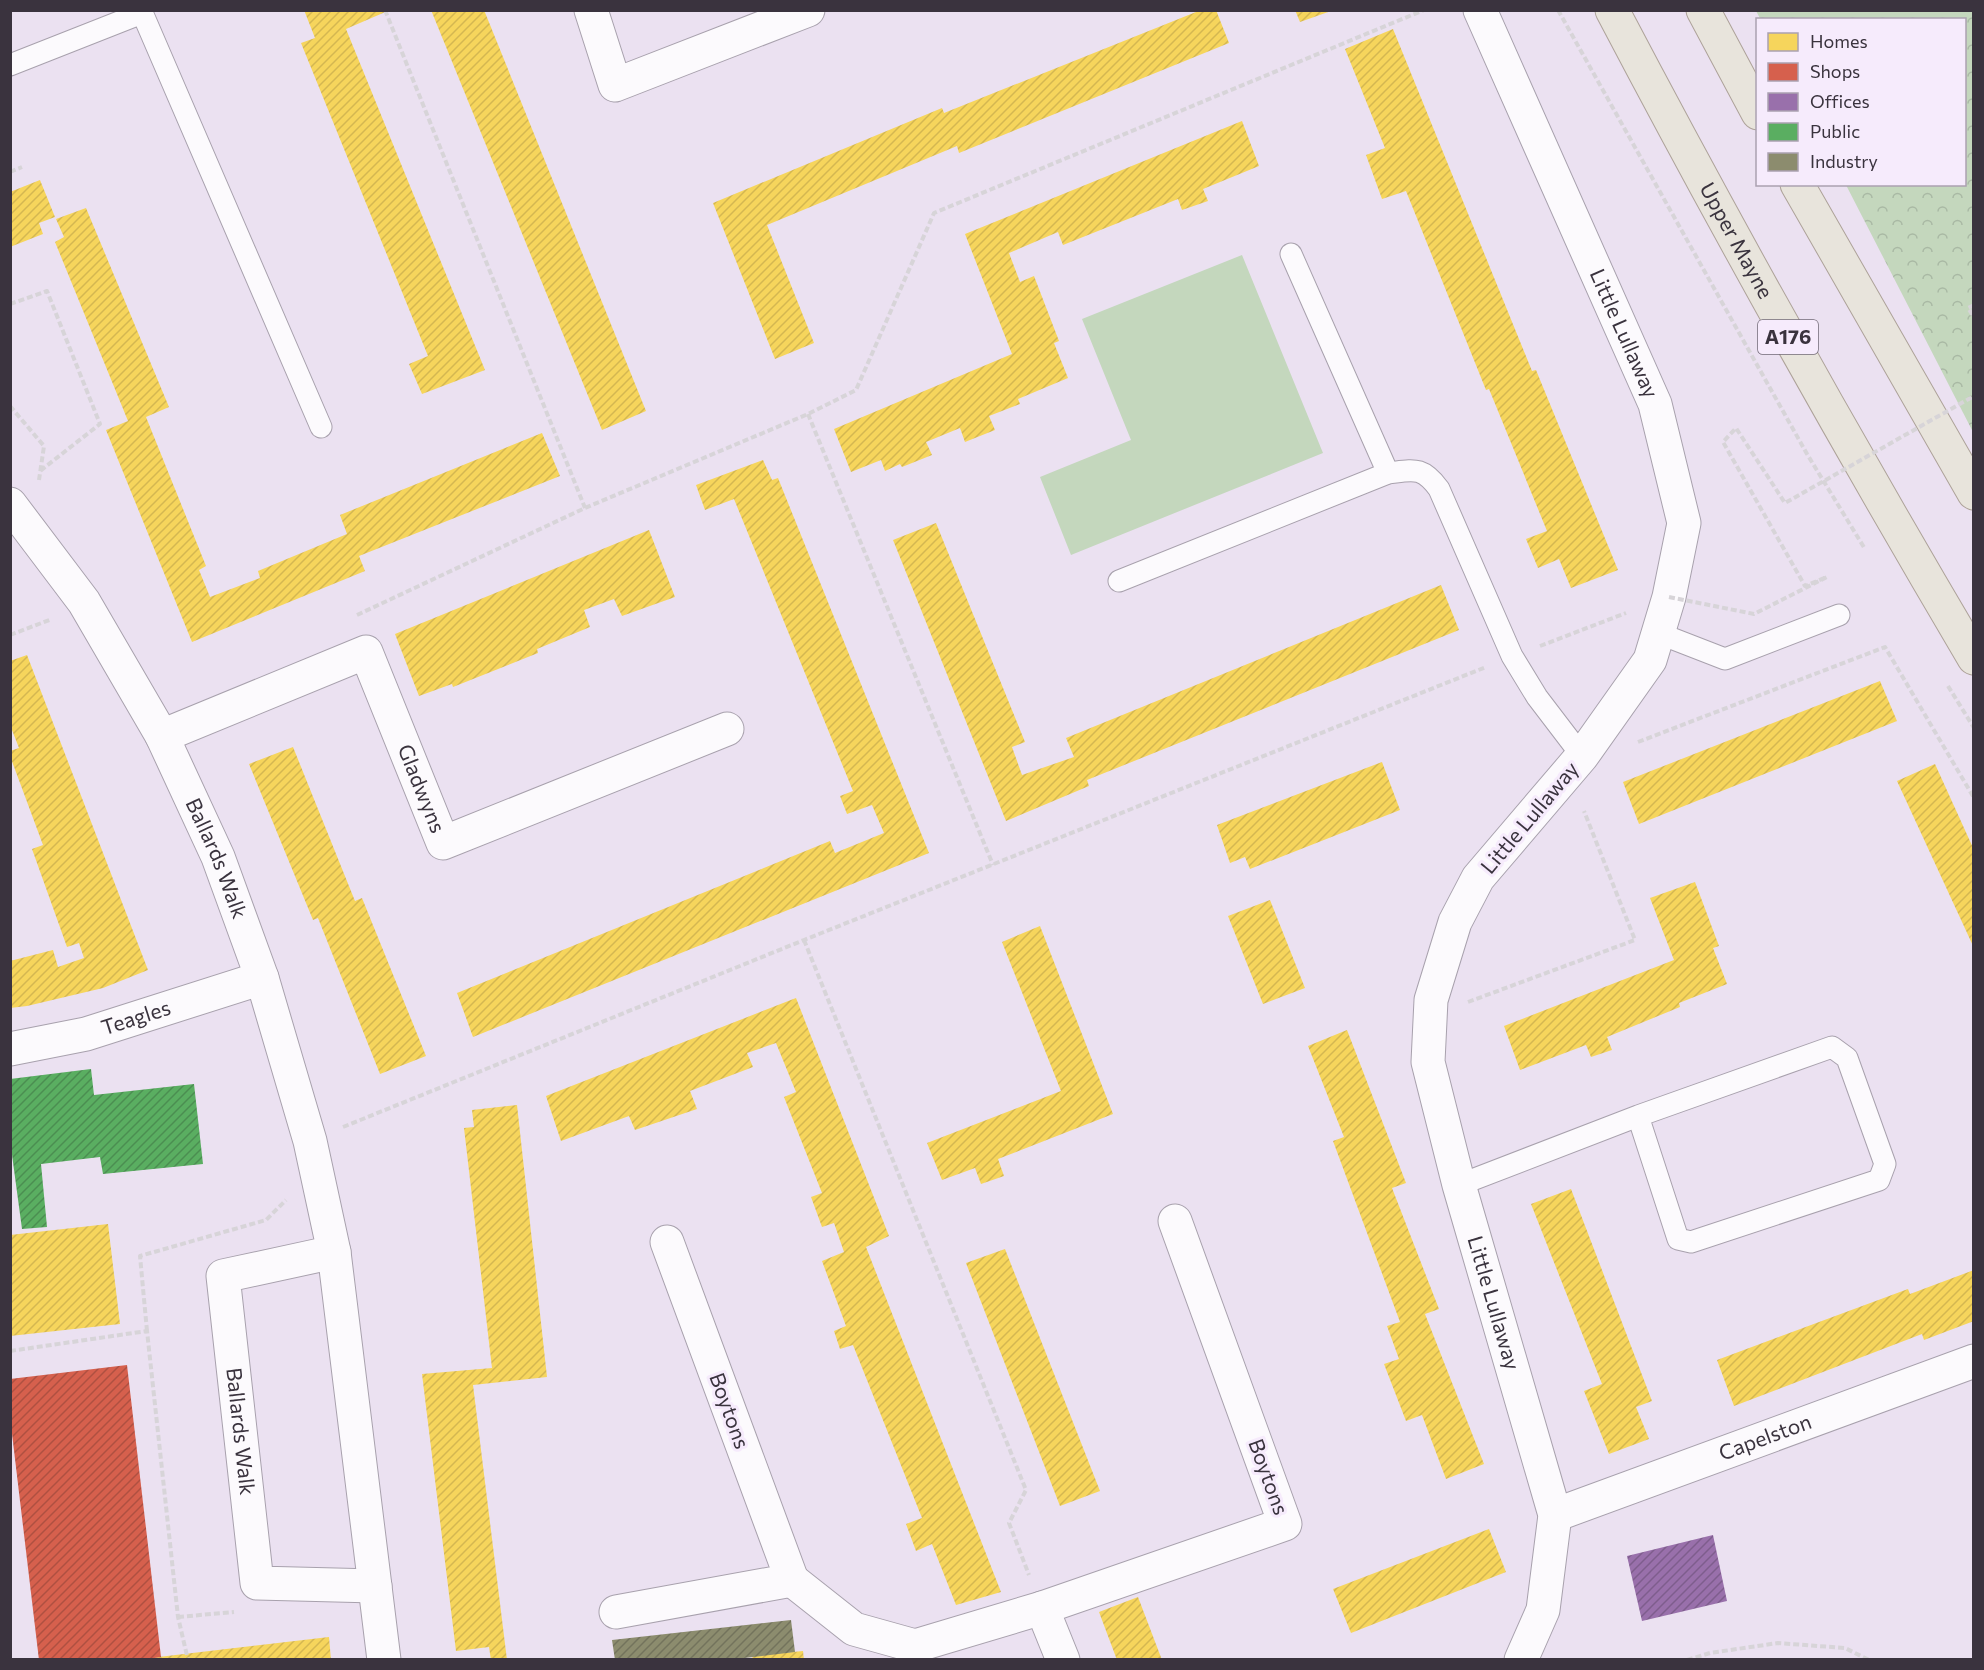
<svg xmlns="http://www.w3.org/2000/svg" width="1984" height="1670" font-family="Commissioner,sans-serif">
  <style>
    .green { fill: #c4d7bd }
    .forest { fill: url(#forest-crowns) }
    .homes { fill: url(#homes-hatch) }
    .shops { fill: url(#shops-hatch) }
    .offices { fill: url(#offices-hatch) }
    .public { fill: url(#public-hatch) }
    .industry { fill: url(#industry-hatch) }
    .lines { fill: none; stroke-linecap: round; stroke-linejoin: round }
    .service-casing { stroke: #a8a1ad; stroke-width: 23 }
    .pedestrian-casing { stroke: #a8a1ad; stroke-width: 35 }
    .minor-casing { stroke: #a8a1ad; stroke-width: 35 }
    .primary-casing { stroke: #ada299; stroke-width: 35 }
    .path { stroke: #d7d4d8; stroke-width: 4; stroke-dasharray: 6 3; stroke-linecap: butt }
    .service { stroke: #fcfafd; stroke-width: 21 }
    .pedestrian { stroke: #fcfafd; stroke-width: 33 }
    .minor { stroke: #fcfafd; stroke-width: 33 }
    .primary { stroke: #e8e4dc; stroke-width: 33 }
    .path-bridge { stroke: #d7d4d8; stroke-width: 4; stroke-dasharray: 6 3; stroke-linecap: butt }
    .labels { text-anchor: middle; stroke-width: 6; stroke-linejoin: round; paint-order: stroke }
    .shield { fill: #f6ebfc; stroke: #726a77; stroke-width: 1.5 }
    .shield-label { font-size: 20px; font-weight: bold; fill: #3a333e }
    .street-label { font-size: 21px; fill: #3a333e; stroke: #f6ebfc }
  </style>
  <defs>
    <pattern id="forest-crowns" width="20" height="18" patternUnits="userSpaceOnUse" patternTransform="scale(1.5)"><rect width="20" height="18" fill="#c4d7bd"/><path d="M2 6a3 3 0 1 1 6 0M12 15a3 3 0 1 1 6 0" fill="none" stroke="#a9b9a4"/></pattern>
    <pattern id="homes-hatch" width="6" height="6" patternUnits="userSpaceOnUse" patternTransform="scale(1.5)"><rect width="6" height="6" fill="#f6d55c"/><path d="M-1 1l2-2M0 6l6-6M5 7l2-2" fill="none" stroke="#d4b751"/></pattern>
    <pattern id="shops-hatch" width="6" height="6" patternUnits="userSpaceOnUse" patternTransform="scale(1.5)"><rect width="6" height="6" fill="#d6604d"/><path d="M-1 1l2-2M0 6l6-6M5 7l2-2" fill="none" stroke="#af5041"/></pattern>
    <pattern id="offices-hatch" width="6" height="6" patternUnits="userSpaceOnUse" patternTransform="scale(1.5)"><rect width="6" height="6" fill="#9970ab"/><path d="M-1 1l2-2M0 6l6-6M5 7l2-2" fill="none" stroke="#7e5d8d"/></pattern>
    <pattern id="public-hatch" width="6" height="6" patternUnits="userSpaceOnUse" patternTransform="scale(1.5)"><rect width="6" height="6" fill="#5aae61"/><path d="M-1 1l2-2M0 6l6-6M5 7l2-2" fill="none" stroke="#4b8e51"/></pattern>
    <pattern id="industry-hatch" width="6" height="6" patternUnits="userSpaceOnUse" patternTransform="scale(1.5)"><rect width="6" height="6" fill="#8c8c6e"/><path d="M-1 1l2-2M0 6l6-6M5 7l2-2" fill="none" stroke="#73735c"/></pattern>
  </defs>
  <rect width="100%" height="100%" fill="#ebe1f1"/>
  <!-- green -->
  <path class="green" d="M1242 255 1323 453 1071 555 1040 477 1131 440 1082 319Z"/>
  <!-- forest -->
  <path class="forest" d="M1756 11H1973V432L1846 185 1964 184V20H1761Z"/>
  <!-- homes -->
  <g class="homes">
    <path d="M304 10H390L346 29 485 370 422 394 409 364 428 356 301 43 315 38Z"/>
    <path d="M431 10H484L646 411 602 430Z"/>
    <path d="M1201 10H1216L1229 43 959 153 957 146 767 225 814 343 775 359 713 203 942 108 944 113Z"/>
    <path d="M1295 10H1330L1331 11 1300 22Z"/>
    <path d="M1393 29 1532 371 1536 370 1618 570 1571 588 1559 559 1538 568 1526 539 1547 531 1489 389 1486 390 1406 191 1382 199 1366 155 1385 148 1345 49Z"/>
    <path d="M1242 121 1259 166 1203 189 1208 201 1182 210 1178 199 1063 245 1058 232 1009 253 1020 282 1034 276 1059 341 1054 343 1068 378 1018 399 1020 404 989 416 995 430 965 442 960 428 926 442 932 455 902 467 900 464 885 471 881 460 851 472 834 429 1012 354 965 234Z"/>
    <path d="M40 180 55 217 39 223 43 234 10 247V192Z"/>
    <path d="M86 208 169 407 146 417 206 566 199 570 210 597 260 578 258 571 347 534 340 515 542 433 560 476 359 556 365 571 192 642 106 430 128 421 55 242 64 237 56 219Z"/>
    <path d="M763 460 772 480 778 478 929 853 473 1037 457 993 830 841 835 853 884 833 872 805 847 814 840 796 853 791 734 499 705 510 696 485Z"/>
    <path d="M936 523 1025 742 1012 747 1022 775 1074 757 1066 738 1441 585 1459 630 1087 780 1089 786 1006 821 893 540Z"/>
    <path d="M649 530 675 597 622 616 614 599 584 610 590 627 537 649 538 653 453 687 452 684 419 696 395 634Z"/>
    <path d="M27 655 148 970 103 988 27 1006 10 1008V961L53 950 58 967 84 958 79 943 67 947 32 849 43 845 10 756V751L19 748 10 725V661Z"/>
    <path d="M1880 681 1897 721 1639 824 1623 782Z"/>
    <path d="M293 747 355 901 362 898 426 1056 380 1074 318 918 313 920 249 764Z"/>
    <path d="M1382 762 1400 810 1250 869 1245 857 1230 863 1217 825Z"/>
    <path d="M1935 764 1974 850V948L1897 781Z"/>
    <path d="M1695 882 1719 946 1713 948 1727 984 1679 1003 1680 1007 1607 1037 1612 1050 1591 1057 1586 1045 1520 1070 1504 1026 1674 960 1650 898Z"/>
    <path d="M1270 900 1305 988 1263 1004 1228 916Z"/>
    <path d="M1040 926 1113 1114 998 1159 1004 1176 981 1184 975 1168 942 1180 927 1143 1061 1091 1002 942Z"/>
    <path d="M796 998 889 1236 866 1247 1001 1592 956 1605 932 1544 916 1551 906 1524 922 1518 853 1345 840 1349 834 1331 846 1326 822 1261 844 1252 834 1223 822 1227 811 1197 822 1193 784 1097 796 1092 776 1043 747 1053 753 1067 690 1091 697 1109 635 1130 629 1116 561 1141 546 1096Z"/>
    <path d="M1347 1030 1406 1183 1392 1188 1439 1309 1425 1314 1484 1464 1446 1479 1422 1415 1406 1421 1384 1364 1399 1359 1387 1326 1400 1322 1333 1141 1344 1137 1308 1046Z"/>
    <path d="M517 1105 547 1377 473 1385 507 1660H491L489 1647 456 1651 422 1374 492 1368 464 1128 474 1127 472 1110Z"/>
    <path d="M1571 1189 1652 1401 1636 1407 1649 1439 1609 1454 1584 1391 1602 1384 1531 1204Z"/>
    <path d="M108 1224 120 1324 10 1336V1235Z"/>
    <path d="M1005 1249 1100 1491 1060 1506 966 1263Z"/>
    <path d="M1974 1270V1321L1924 1340 1922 1334 1734 1406 1717 1360 1908 1289 1910 1294Z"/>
    <path d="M1489 1529 1506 1572 1351 1633 1333 1589Z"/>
    <path d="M1138 1597 1162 1660H1117L1099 1612Z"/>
    <path d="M329 1637 331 1660H150V1658Z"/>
    <path d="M803 1651 804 1660H753L752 1656Z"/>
  </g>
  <!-- shops -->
  <path class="shops" d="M127 1365 161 1657 141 1660H39L10 1417V1379Z"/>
  <!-- offices -->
  <path class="offices" d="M1713 1535 1727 1601 1642 1621 1627 1556Z"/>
  <!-- public -->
  <path class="public" d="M91 1069 94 1095 194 1084 203 1164 103 1174 100 1157 41 1164 47 1227 22 1229 10 1140V1079Z"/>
  <!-- industry -->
  <path class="industry" d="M791 1620 795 1652 727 1660H615L612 1640Z"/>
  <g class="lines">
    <!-- service casing -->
    <g class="service-casing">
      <g id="service">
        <path d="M141 10 321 427"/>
        <path d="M10 65 142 13"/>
        <path d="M1291 254 1388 473"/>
        <path d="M1119 581 1388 473C1414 470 1422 466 1439 489L1512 656 1537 697 1582 756"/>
        <path d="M1658 633 1725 659 1839 615"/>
        <path d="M1459 1185 1638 1116 1832 1047 1847 1058 1885 1164 1879 1180 1691 1242 1678 1239 1638 1116"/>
      </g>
    </g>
    <!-- pedestrian casing -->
    <g class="pedestrian-casing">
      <g id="pedestrian">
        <path id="s1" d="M1555 1515 1974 1361"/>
      </g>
    </g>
    <!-- minor casing -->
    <g class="minor-casing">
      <g id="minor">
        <path d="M591 10 615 85 808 10"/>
        <path id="s2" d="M1480 10 1655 404 1684 523 1669 597 1650 660 1582 756 1478 878 1455 922 1431 1000 1428 1062 1459 1185 1555 1515 1543 1610 1521 1660"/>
        <path id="s3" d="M10 504 84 602 162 736 218 857 262 978 310 1141 334 1252 384 1660"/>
        <path id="s4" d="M162 736 366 652 443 843 727 729"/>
        <path id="s5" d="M10 1049 86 1034 262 978"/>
        <path id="s6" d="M334 1252 223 1276 257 1583 375 1586"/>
        <path d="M792 1580 854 1629 915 1646 1042 1608 1285 1524 1175 1221"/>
        <path d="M1042 1608 1063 1660"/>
        <path d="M616 1612 792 1580 667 1242"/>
      </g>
    </g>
    <!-- primary casing -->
    <g class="primary-casing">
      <g id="primary">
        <path id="s7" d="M1612 10C1727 229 1848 445 1974 658"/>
        <path d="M1703 10 1758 113"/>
        <path d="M1797 184 1974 493"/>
      </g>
    </g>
    <!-- path -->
    <g class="path">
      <path d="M385 10 585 508"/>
      <path d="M1558 10 1807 454 1865 549"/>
      <path d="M10 172 22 167"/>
      <path d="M10 304 47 291 100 424 40 471"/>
      <path d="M1974 305 1968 308 1974 317"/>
      <path d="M10 406 44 446 39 480"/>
      <path d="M808 414 993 865"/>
      <path d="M357 615 585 508 808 414 856 390 934 213 1424 10"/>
      <path d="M10 635 52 619"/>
      <path d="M1540 646 1626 613"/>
      <path d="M1948 686 1974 728"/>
      <path d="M1638 742 1885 647 1974 798"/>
      <path d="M804 940 1026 1490 1009 1523 1029 1575"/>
      <path d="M1468 1002 1635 940 1584 811"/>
      <path d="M343 1127 804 940 1486 667"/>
      <path d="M147 1331 140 1256 266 1220 286 1200"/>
      <path d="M10 1351 147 1331 178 1617 188 1660"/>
      <path d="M178 1617 234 1612"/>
      <path d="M1687 1660 1710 1653 1778 1643 1845 1648 1869 1660"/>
    </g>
    <!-- service -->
    <use href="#service" class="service"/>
    <!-- pedestrian -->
    <use href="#pedestrian" class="pedestrian"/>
    <!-- minor -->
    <use href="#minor" class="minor"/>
    <!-- primary -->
    <use href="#primary" class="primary"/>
    <!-- path-bridge -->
    <path class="path-bridge" d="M1669 597 1754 614 1827 577 1805 586 1723 442 1736 428 1785 503 1974 396"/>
  </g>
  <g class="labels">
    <!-- shield labels -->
    <rect class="shield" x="1758" y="320" width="60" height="34" rx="4.5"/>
    <g class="shield-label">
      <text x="1788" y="344">A176</text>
    </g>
    <!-- street labels -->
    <g class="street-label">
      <text dy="7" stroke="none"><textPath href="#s7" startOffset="262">Upper Mayne</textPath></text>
      <text dy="7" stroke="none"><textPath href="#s2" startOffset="354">Little Lullaway</textPath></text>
      <text dy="7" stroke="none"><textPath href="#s4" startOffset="368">Gladwyns</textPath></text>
      <text transform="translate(1530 818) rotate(-50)" y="7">Little Lullaway</text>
      <text dy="7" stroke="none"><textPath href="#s3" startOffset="412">Ballards Walk</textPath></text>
      <text dy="7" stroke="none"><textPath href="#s5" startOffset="130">Teagles</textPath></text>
      <text dy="7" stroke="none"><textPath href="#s2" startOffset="1416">Little Lullaway</textPath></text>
      <text transform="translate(729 1411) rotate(70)" y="7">Boytons</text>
      <text dy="7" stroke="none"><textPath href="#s6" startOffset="270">Ballards Walk</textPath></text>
      <text dy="7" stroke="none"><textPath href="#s1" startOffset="224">Capelston</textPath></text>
      <text transform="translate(1268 1477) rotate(70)" y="7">Boytons</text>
    </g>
  </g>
  <!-- border -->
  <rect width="1984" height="1670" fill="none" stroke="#3a333e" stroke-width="24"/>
  <!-- legend -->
  <rect x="1756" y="18" width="210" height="168" fill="#f6ebfc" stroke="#aba1b0" stroke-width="1.5"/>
  <rect x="1768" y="33" width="30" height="18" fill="#f6d55c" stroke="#aba1b0" stroke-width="1.5"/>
  <text x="1810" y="48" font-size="18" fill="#3a333e">Homes</text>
  <rect x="1768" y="63" width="30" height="18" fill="#d6604d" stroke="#aba1b0" stroke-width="1.5"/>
  <text x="1810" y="78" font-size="18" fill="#3a333e">Shops</text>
  <rect x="1768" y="93" width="30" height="18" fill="#9970ab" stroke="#aba1b0" stroke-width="1.5"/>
  <text x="1810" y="108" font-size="18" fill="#3a333e">Offices</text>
  <rect x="1768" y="123" width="30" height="18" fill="#5aae61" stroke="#aba1b0" stroke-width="1.5"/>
  <text x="1810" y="138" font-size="18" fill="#3a333e">Public</text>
  <rect x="1768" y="153" width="30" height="18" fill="#8c8c6e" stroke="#aba1b0" stroke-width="1.5"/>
  <text x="1810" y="168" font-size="18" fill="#3a333e">Industry</text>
</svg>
